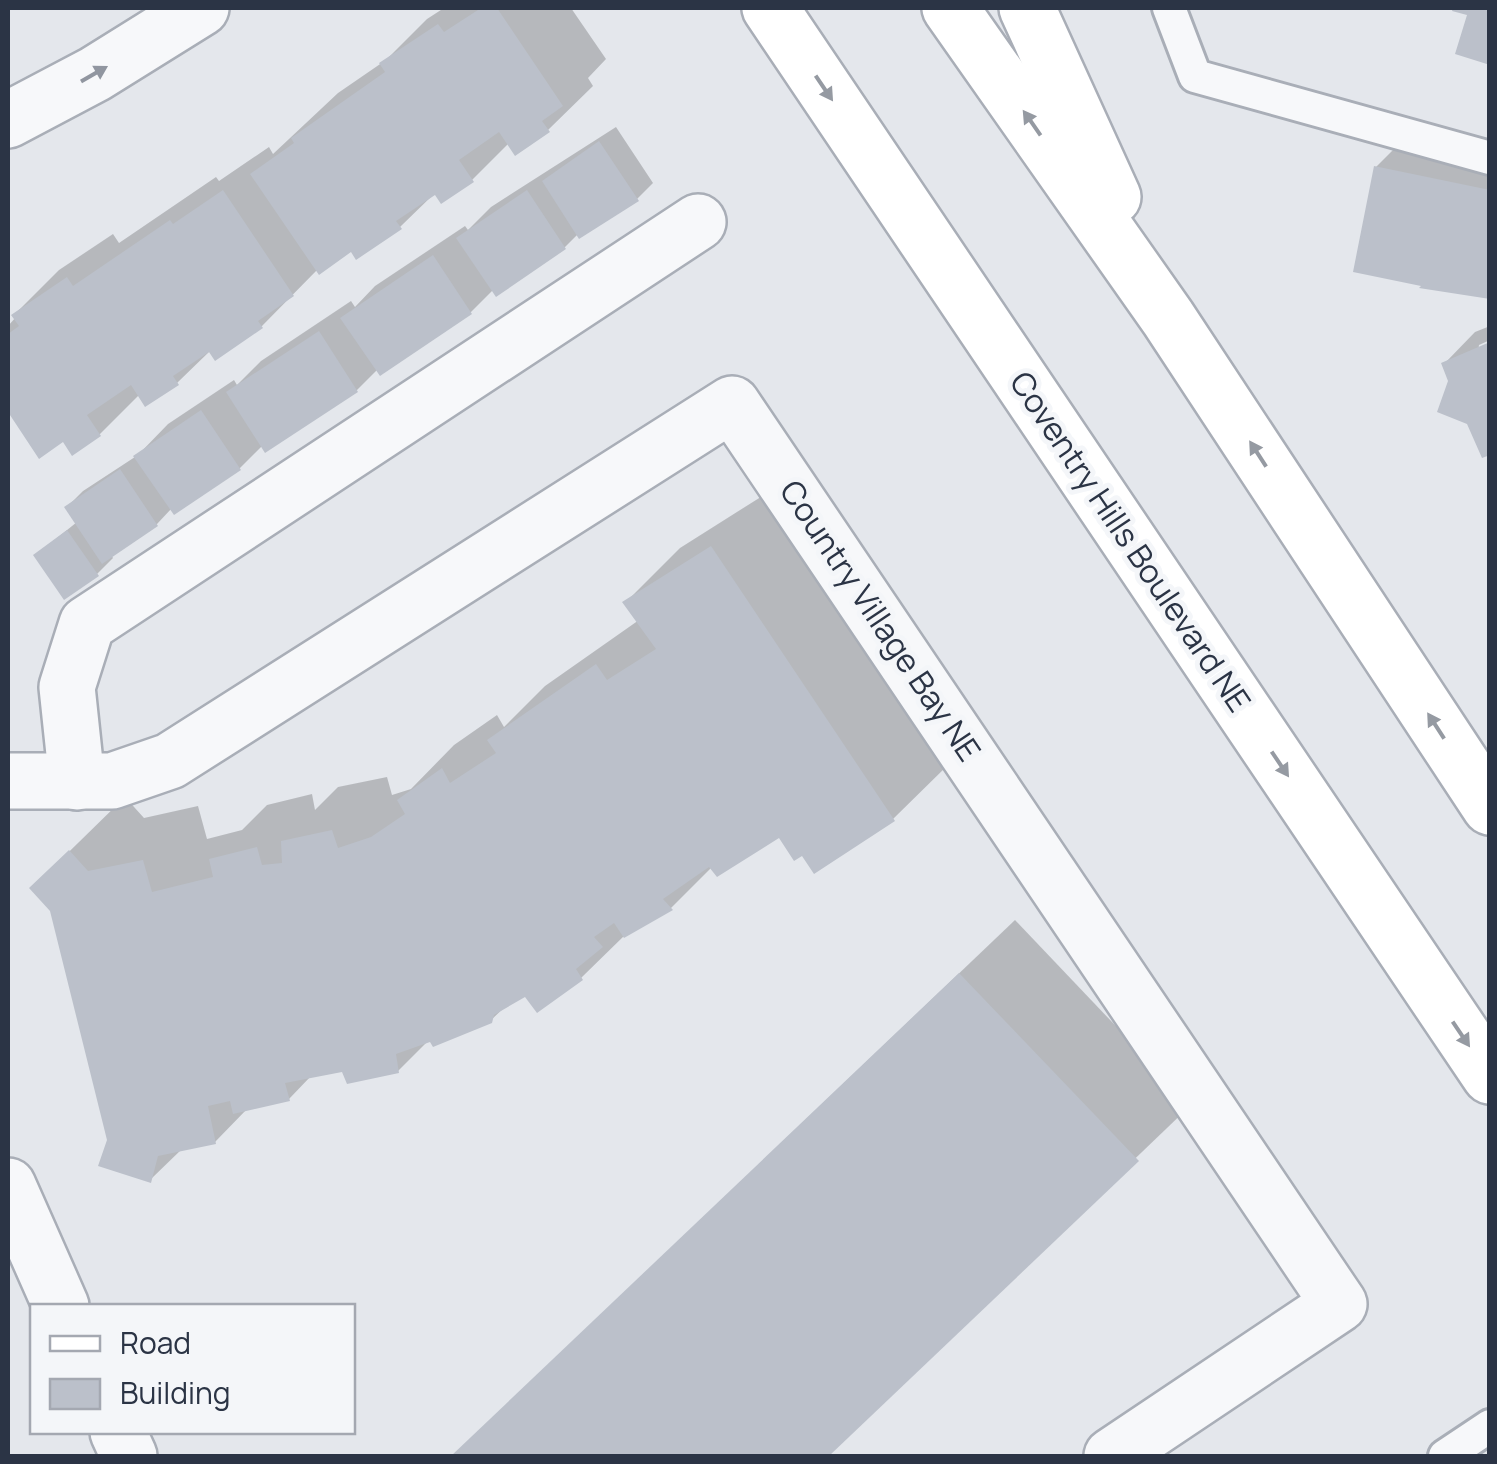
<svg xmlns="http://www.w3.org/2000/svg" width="1497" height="1464" font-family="Manrope,sans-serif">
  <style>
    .shadow { fill: #0003 }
    .building { fill: #bbc0ca }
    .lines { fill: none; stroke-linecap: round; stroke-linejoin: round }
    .lane-casing { stroke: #a9aeb7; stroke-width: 38 }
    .street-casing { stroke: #a9aeb7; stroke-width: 60 }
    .secondary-casing { stroke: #a9aeb7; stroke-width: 60 }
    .lane { stroke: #f7f8fa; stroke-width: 32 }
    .street { stroke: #f7f8fa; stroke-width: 55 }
    .secondary { stroke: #fff; stroke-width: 55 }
    .oneway { fill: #9196a0 }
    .oneway2 { fill: #959aa2 }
    .labels { text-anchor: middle; stroke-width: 10; stroke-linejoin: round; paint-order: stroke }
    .street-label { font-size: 32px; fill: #2b3445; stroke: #f4f6f9 }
  </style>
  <rect width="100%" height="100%" fill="#e4e7ec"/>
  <!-- shadow -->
  <g class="shadow">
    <path d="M444 8H571L606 59 588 78 593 86 548 130 509 143 472 180 436 192 400 227 351 249 318 269 262 326 211 350 177 383 140 394 100 434 63 439 39 455 8 408V326L16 317 14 315 59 270 113 234 119 243 216 177 219 181 269 147 273 154 338 93 386 60 427 19Z"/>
    <path d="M616 127 653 183 637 199 579 233 565 247 494 289 471 312 378 369 357 390 263 445 240 468 175 512 172 508 157 524 111 555 113 558 97 574 36 555 77 522 67 507 83 491 138 455 168 424 234 380 237 385 261 361 351 301 355 307 375 286 465 226 468 230 491 207Z"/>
    <path d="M1408 135 1490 152V298L1376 167Z"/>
    <path d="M1490 326V340L1479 345 1469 422 1444 364 1475 332Z"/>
    <path d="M767 493 948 765 893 819 802 852 780 835 712 867 671 908 625 935 581 978 526 993 508 1004 490 1021 430 1039 398 1071 343 1069 312 1075 289 1099 248 1108 215 1142 183 1148 150 1180 110 1141 53 909 32 888 125 797 144 818 198 806 207 839 242 830 267 805 312 794 315 810 338 787 387 777 392 795 411 789 454 745 497 715 504 727 545 686 639 620 626 602 680 548Z"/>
    <path d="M1015 920 1191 1105 825 1456H453Z"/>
  </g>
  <!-- building -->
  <g class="building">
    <path d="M481 8H497L563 106 542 121 550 132 515 156 499 132 459 160 474 182 441 204 435 195 396 221 402 229 356 260 351 252 319 275 250 174 294 143 291 138 385 72 379 63 438 24 444 32Z"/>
    <path d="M1453 8H1490V65L1455 54 1467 15 1452 11Z"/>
    <path d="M599 141 639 201 579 239 542 181Z"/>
    <path d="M1374 166 1490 190V299L1419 288 1421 286 1353 272Z"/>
    <path d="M223 190 294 296 258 321 263 328 215 361 209 352 173 376 179 385 145 407 131 385 87 415 101 436 72 456 63 442 39 459 8 412V334L19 326 11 315 67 277 73 286 170 220 173 224Z"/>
    <path d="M527 190 566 249 496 297 456 238Z"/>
    <path d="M433 255 472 314 380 376 340 318Z"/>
    <path d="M319 331 358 392 265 453 226 392Z"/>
    <path d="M1490 342V455L1482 458 1467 424 1437 412 1448 381 1441 363Z"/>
    <path d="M201 410 241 470 174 515 133 456Z"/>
    <path d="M120 469 158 526 102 564 64 507Z"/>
    <path d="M67 530 99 576 64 600 33 555Z"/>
    <path d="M711 546 895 821 814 874 802 856 794 861 779 838 717 877 709 867 663 899 673 910 624 938 614 923 594 937 603 947 576 969 583 980 537 1013 525 997 494 1015 492 1023 433 1047 430 1042 396 1054 399 1073 347 1084 342 1072 285 1083 290 1101 233 1114 230 1101 208 1106 216 1144 158 1156 151 1183 98 1166 107 1140 50 911 29 888 69 850 88 871 143 860 152 892 213 877 209 859 257 847 262 865 282 863 281 841 332 830 338 848 371 837 405 814 397 800 442 768 450 783 496 753 487 740 596 664 607 680 656 649 622 602Z"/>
    <path d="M959 973 1139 1161 829 1456H451Z"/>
  </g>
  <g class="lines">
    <!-- lane casing -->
    <g class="lane-casing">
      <g id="lane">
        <path d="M1169 8 1195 76 1490 158"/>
        <path d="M1445 1456 1490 1426"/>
      </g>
    </g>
    <!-- street casing -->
    <g class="street-casing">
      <g id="street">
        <path d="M8 120 95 74 201 8"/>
        <path d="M8 781H112L170 761 732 404 1339 1304 1112 1456"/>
        <path d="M77 782 67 687 87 624 698 222"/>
        <path d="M8 1186 61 1306"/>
        <path d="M118 1432 129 1456"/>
      </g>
    </g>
    <!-- secondary casing -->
    <g class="secondary-casing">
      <g id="secondary">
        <path d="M770 8 1490 1076"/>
        <path d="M950 8 1168 318 1490 807"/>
        <path d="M1027 8 1113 197"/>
      </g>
    </g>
    <!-- lane -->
    <use href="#lane" class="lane"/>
    <!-- street -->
    <use href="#street" class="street"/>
    <!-- secondary -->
    <use href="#secondary" class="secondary"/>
  </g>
  <!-- one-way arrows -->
  <defs><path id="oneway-solid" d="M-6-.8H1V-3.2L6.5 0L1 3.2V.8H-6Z" transform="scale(2.5)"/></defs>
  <use class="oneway" href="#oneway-solid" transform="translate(94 74) rotate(-30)"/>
  <g class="oneway2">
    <use href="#oneway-solid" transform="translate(824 88) rotate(56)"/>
    <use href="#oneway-solid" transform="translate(1032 123) rotate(-125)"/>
    <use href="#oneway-solid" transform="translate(1258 454) rotate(-123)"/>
    <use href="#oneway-solid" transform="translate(1436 726) rotate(-123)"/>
    <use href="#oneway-solid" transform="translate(1280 764) rotate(56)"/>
    <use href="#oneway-solid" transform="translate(1461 1034) rotate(56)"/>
  </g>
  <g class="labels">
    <!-- street labels -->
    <g class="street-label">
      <text transform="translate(1130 542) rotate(56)" y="11">Coventry Hills Boulevard NE</text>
      <text transform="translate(880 621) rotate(56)" y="11">Country Village Bay NE</text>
    </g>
  </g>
  <!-- border -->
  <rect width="1497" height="1464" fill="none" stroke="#2b3445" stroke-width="20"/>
  <!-- legend -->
  <rect x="30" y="1304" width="325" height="130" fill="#f4f6f9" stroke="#a4a8b1" stroke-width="2.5"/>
  <rect x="50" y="1336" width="50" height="15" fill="#ffffff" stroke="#a4a8b1" stroke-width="2.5"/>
  <text x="120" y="1354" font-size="30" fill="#2b3445">Road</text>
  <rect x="50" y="1379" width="50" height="30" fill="#bbc0ca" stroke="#a4a8b1" stroke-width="2.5"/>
  <text x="120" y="1404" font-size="30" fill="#2b3445">Building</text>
</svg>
